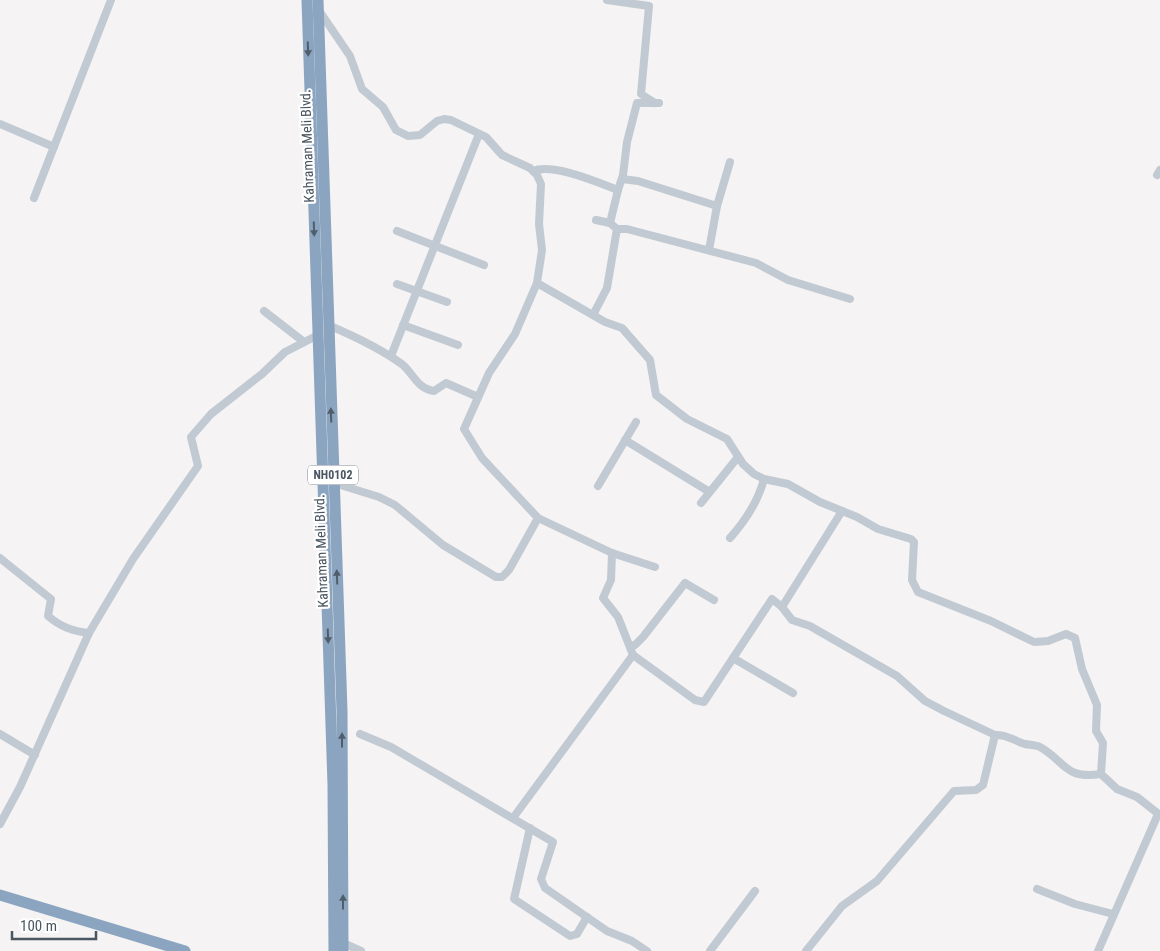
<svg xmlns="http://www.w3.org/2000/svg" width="1160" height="951" font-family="'Roboto Condensed',sans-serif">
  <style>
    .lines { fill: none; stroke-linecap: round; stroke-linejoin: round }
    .minor { stroke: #c1cad2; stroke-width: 8 }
    .highway { stroke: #8ba5c1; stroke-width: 11 }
    .oneway { fill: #505e6b }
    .labels { text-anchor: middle; stroke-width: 4.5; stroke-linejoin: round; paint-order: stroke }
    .shield { fill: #fff; stroke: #808990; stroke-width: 1 }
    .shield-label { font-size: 12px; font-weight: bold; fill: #4a5661 }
    .street-label { font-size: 14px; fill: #4a5661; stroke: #fff }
  </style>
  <rect width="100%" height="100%" fill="#f5f3f3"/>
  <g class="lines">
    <!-- minor -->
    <g class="minor">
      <path d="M607 0 649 6 641 94 655 103"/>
      <path d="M318 9 350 56 362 89 383 107 396 130 408 136 420 135 437 121 444 119 451 120 486 137 502 155 530 168 537 175 541 184 539 224 542 250 537 283 605 322 622 328 650 360 656 395 687 419 727 439 743 464 754 474 764 479 788 484 820 502 857 517 878 529 911 539 914 542 912 580 918 592 991 621 1034 642 1048 641 1066 634 1075 638 1082 669 1097 705 1096 731 1103 743 1101 774 1117 789 1137 797 1160 815"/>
      <path d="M0 124 54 147"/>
      <path d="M533 171C553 163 597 182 618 190L623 175 627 142 637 103H659"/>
      <path d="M1157 175 1160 170"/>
      <path d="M622 179 638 181 717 206"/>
      <path d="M34 198 111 0"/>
      <path d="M596 220 610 223"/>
      <path d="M617 229H627L756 263 788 280 850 299"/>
      <path d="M397 231 484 265"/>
      <path d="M709 250 717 206 730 162"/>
      <path d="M537 283 515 334 489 373 464 429 482 458 538 518 612 553 655 567"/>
      <path d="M397 284 447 302"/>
      <path d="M264 311 304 342"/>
      <path d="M593 315 607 288 617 229 610 223 618 190"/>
      <path d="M328 325C354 336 380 348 403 365 414 375 418 389 434 391L446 383 478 397"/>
      <path d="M403 325 458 345"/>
      <path d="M391 356 479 134"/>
      <path d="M625 440 708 491"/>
      <path d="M334 483 379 497 395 505 443 545 496 577H502L509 570 538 518"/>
      <path d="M598 486 636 422"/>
      <path d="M701 503 738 457"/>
      <path d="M730 538C746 520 758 502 764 479"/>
      <path d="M612 553 611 580 603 598 618 617 633 655 695 700 704 702 772 599 782 607 792 620 810 626 897 676 925 701 944 711 995 735"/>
      <path d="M0 558 51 599 48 616C61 627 72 631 89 633"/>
      <path d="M782 607 842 511"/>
      <path d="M630 646 635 645 643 637 685 583 714 600"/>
      <path d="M733 658 793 693"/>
      <path d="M0 734 35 755"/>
      <path d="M360 734 391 747 553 842 541 879 545 888 607 931 632 941 647 951"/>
      <path d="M513 818 633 655"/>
      <path d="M0 824 20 787 89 633 133 559 198 466 191 437 211 414 262 374 285 352 318 335"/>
      <path d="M530 828 514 899 570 936 577 934 587 917"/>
      <path d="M1037 889 1075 904 1113 914"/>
      <path d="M343 943 361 951"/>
      <path d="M710 951 755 891"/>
      <path d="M806 951 842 906 877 881 954 791 976 790 983 785 995 735C1007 734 1014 741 1025 744 1030 745 1036 745 1040 747 1065 761 1065 780 1101 774"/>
      <path d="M1098 951 1158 814"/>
    </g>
    <!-- highway -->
    <g class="highway">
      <path d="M307 0 333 785 334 951"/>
      <path d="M318 0 342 711 343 951"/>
      <path d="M0 895 185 951"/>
    </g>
  </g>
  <!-- one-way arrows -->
  <defs><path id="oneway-solid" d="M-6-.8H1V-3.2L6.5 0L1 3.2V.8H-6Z" transform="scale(1.25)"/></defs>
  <g class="oneway">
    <use href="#oneway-solid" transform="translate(308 49) rotate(88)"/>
    <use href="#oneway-solid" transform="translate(314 229) rotate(88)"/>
    <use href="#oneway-solid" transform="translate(331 415) rotate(-92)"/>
    <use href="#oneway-solid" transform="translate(337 577) rotate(-92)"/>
    <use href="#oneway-solid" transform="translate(328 636) rotate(88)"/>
    <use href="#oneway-solid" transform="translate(342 740) rotate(-90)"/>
    <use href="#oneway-solid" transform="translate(343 902) rotate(-90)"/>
  </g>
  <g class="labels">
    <!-- shield labels -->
    <rect class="shield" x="308" y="465.5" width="50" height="19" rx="4"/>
    <g class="shield-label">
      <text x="333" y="479">NH0102</text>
    </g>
    <!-- street labels -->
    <g class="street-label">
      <text transform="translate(307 146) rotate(-92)" y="5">Kahraman Meli Blvd.</text>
      <text transform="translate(321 551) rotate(-92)" y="5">Kahraman Meli Blvd.</text>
    </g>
  </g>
  <!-- scale -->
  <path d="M12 931v8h84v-8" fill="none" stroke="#4a5661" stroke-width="2.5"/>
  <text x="20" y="931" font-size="15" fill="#4a5661" stroke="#ffffff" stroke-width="4" paint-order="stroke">100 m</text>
</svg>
